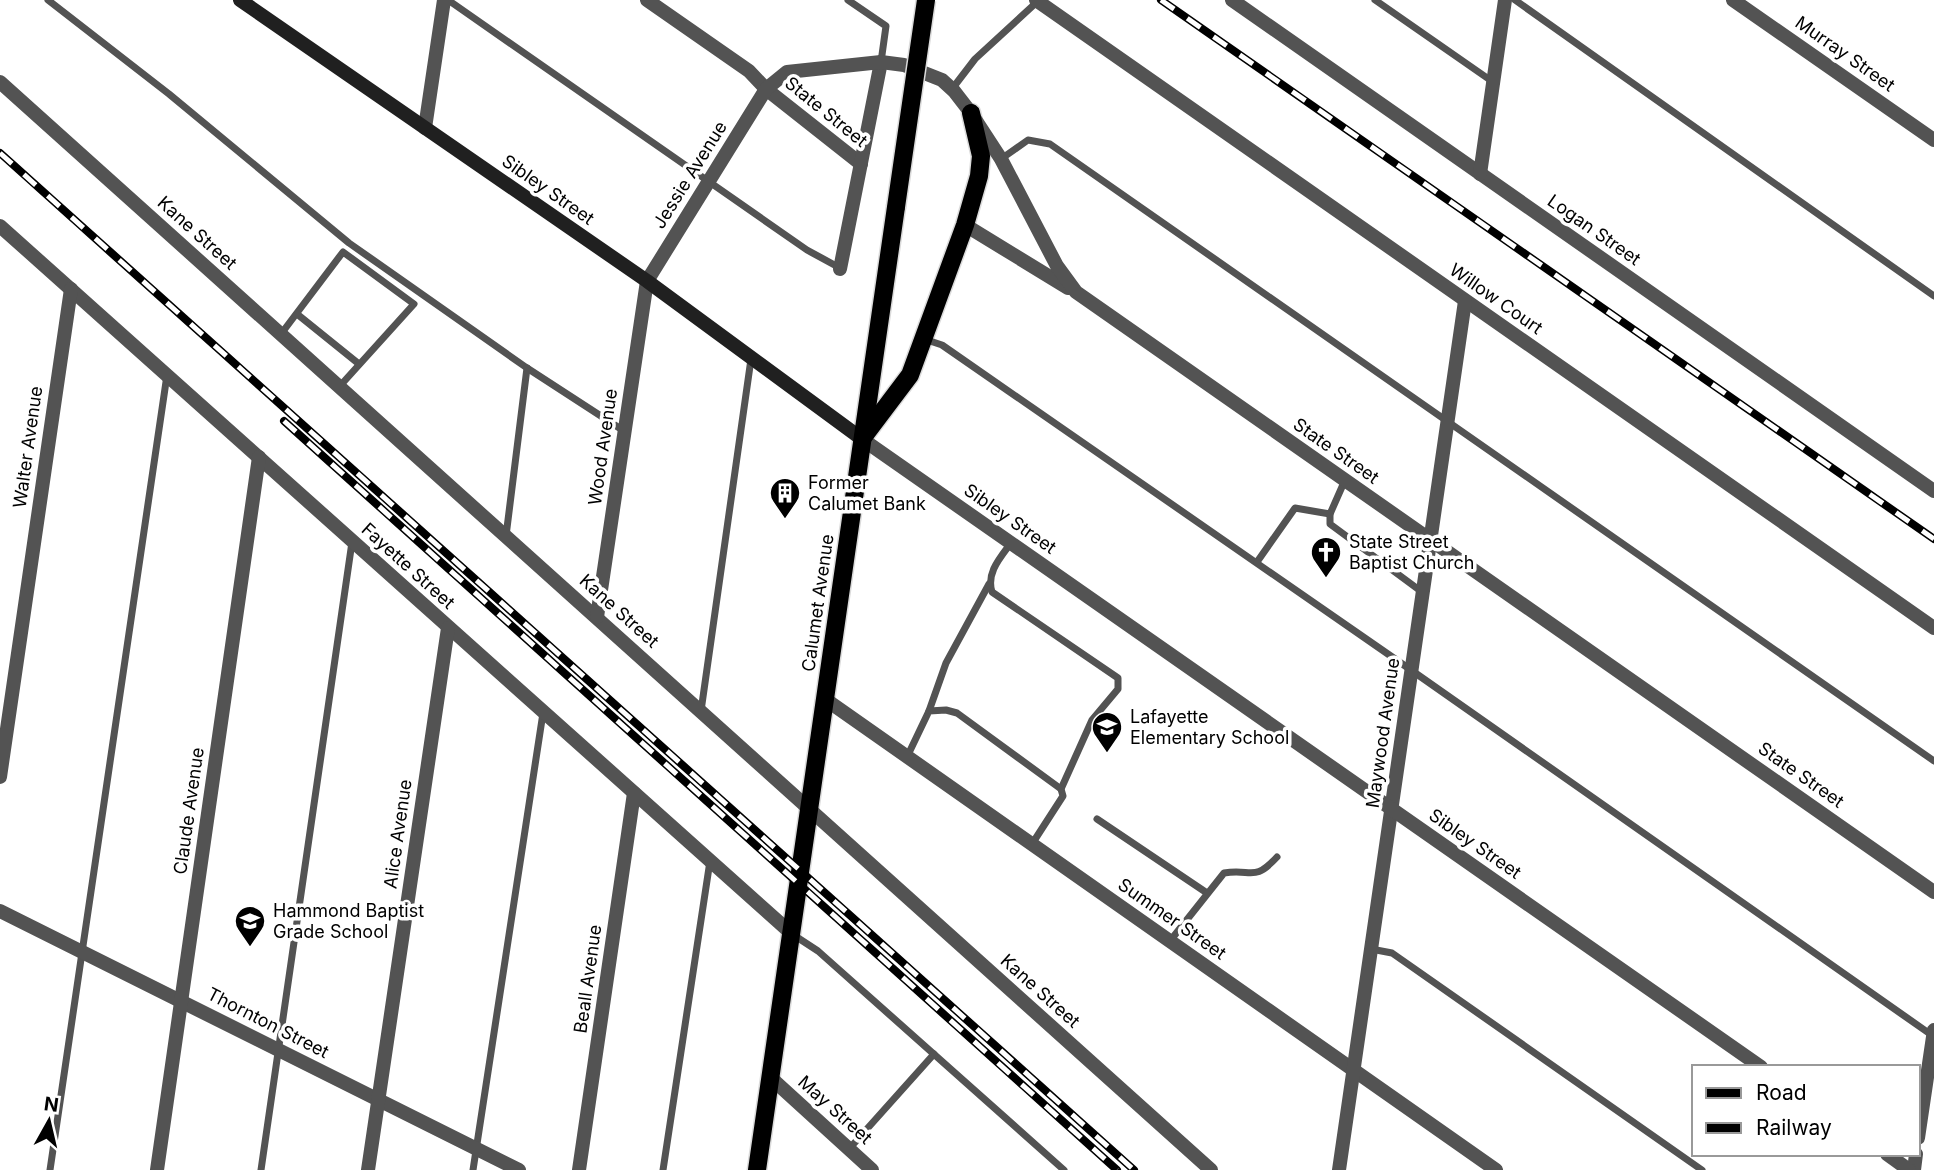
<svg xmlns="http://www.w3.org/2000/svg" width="1934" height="1170" font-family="Inter,sans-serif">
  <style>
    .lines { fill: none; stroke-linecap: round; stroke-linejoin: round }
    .primary-casing { stroke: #dbdbdb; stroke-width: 21 }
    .service { stroke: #535353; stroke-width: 7 }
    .minor { stroke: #535353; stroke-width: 14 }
    .tertiary { stroke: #535353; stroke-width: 14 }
    .secondary { stroke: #202020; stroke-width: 14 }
    .primary { stroke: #000; stroke-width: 18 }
    .rail-casing { stroke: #000; stroke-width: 8 }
    .rail { stroke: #fff; stroke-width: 5; stroke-dasharray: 16; stroke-linecap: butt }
    .primary-bridge-casing { stroke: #dbdbdb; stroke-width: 21; stroke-linecap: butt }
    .primary-bridge { stroke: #000; stroke-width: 18 }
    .labels { text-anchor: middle; stroke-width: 7; stroke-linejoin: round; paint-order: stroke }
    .street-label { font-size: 18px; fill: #000; stroke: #fff }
    .poi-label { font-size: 18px; fill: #000; stroke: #fff; text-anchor: start }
  </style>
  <rect width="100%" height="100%" fill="#fff"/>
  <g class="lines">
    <!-- primary casing -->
    <g class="primary-casing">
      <g id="primary">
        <path d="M864 436 910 375 965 225 979 176 981 156 971 113"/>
        <path d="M757 1170 896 207"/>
      </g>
    </g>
    <!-- service -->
    <g class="service">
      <path d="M48 0 169 94 349 243 527 368 624 431"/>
      <path d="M448 0 807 250 840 268"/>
      <path d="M848 0 886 26 881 62"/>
      <path d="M1375 0 1493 82"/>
      <path d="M1515 0 1934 296"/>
      <path d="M952 89 975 59 1037 2"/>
      <path d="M1001 159 1028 140 1050 144 1934 761"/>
      <path d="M297 314 359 364"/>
      <path d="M281 334 343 252 414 304 339 387"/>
      <path d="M924 339 942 345 1411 670 1933 1036"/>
      <path d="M1345 480 1330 514V524L1422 592"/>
      <path d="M506 536 527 368"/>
      <path d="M1011 543C1000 558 986 573 992 592L1118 678V689L1092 720 1061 789 1063 796 1032 844"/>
      <path d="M1257 562 1295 508 1330 514"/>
      <path d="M701 711 751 359"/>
      <path d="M929 711 946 663 989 584"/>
      <path d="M907 757 929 711 946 710 957 713 1061 789"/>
      <path d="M1097 819 1207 893"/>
      <path d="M792 934 818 951 1064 1170"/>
      <path d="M1170 941 1224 873C1252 868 1253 883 1277 857"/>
      <path d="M1371 949 1392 953 1702 1170"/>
      <path d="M849 1149 934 1054"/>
      <path d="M50 1170 167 375"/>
      <path d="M261 1170 352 542"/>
      <path d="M473 1170 543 713"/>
      <path d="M663 1170 710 861"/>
    </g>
    <!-- minor -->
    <g class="minor">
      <path d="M1036 0 1934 628"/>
      <path d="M1232 0 1934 491"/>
      <path d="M1733 0 1934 140"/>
      <path d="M0 82 1211 1170"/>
      <path d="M766 89 861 164"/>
      <path d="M425 128 444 0"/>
      <path d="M1480 174 1505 0"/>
      <path d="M0 226 791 933"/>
      <path d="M840 269 881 62"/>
      <path d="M597 617 647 281"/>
      <path d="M825 699 1496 1170"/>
      <path d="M0 777 71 289"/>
      <path d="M0 911 519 1170"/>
      <path d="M771 1078 872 1170"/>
      <path d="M1918 1138 1934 1030"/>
      <path d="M157 1170 259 457"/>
      <path d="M368 1170 448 628"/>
      <path d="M579 1170 634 793"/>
      <path d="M1339 1170 1465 301"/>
      <path d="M1914 1170 1916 1154"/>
    </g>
    <!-- tertiary -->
    <g class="tertiary">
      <path d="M647 0 749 71 766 89"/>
      <path d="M965 225 1068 288"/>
      <path d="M647 281 766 89 787 72 881 62 904 65 942 80 954 91 971 113 1001 159 1057 266 1076 292 1934 892"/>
      <path d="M862 439 1761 1067"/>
      <path d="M1887 1154 1909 1170"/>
    </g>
    <!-- secondary -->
    <path class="secondary" d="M240 0 647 281 862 439"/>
    <!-- primary -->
    <use href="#primary" class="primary"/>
    <!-- rail casing -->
    <g class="rail-casing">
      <g id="rail">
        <path d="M1161 0 1934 539"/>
        <path d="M0 153 1134 1170"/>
        <path d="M284 421 1117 1170"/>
      </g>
    </g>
    <!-- rail -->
    <use href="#rail" class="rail"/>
    <!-- primary-bridge casing -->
    <g class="primary-bridge-casing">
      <path id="primary-bridge" d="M896 207 926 0"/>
    </g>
    <!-- primary-bridge -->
    <use href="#primary-bridge" class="primary-bridge"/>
  </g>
  <!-- icons -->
  <defs>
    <g id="building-pin" transform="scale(1.575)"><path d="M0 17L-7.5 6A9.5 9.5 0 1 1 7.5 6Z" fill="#000" stroke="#fff"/><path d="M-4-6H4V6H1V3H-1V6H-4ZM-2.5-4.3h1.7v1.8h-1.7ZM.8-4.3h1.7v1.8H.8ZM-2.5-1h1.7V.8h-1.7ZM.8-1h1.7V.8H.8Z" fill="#fff"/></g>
    <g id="church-pin" transform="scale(1.575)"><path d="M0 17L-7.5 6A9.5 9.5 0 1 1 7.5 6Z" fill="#000" stroke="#fff"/><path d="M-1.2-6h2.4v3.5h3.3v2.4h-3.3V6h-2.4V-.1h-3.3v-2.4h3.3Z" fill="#fff"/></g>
    <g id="school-pin" transform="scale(1.575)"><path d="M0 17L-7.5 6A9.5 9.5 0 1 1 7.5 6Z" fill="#000" stroke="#fff"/><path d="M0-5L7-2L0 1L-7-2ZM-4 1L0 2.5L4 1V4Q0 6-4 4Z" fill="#fff"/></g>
  </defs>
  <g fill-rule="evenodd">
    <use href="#building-pin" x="785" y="493"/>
    <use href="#church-pin" x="1326" y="552"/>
    <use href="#school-pin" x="1107" y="727"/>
    <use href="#school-pin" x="250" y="921"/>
  </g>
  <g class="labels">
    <!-- street labels -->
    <g class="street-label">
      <text transform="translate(1845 54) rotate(35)" y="6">Murray Street</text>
      <text transform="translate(826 112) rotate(39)" y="6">State Street</text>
      <text transform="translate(690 175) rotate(-58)" y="6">Jessie Avenue</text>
      <text transform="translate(548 190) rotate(35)" y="6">Sibley Street</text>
      <text transform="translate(1594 230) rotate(35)" y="6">Logan Street</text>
      <text transform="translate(197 233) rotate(42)" y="6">Kane Street</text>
      <text transform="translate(1496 299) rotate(35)" y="6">Willow Court</text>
      <text transform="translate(28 447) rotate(-82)" y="6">Walter Avenue</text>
      <text transform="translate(603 447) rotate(-82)" y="6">Wood Avenue</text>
      <text transform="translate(1336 451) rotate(35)" y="6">State Street</text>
      <text transform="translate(1010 519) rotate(35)" y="6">Sibley Street</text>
      <text transform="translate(408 566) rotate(42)" y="6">Fayette Street</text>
      <text transform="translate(818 603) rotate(-82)" y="6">Calumet Avenue</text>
      <text transform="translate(619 611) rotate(42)" y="6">Kane Street</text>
      <text transform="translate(1383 733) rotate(-82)" y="6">Maywood Avenue</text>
      <text transform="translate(1801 775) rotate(35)" y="6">State Street</text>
      <text transform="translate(189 811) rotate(-82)" y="6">Claude Avenue</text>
      <text transform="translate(398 834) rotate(-82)" y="6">Alice Avenue</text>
      <text transform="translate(1475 844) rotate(35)" y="6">Sibley Street</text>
      <text transform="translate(1172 919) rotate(35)" y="6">Summer Street</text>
      <text transform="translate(588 979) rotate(-82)" y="6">Beall Avenue</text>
      <text transform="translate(1040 991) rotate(42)" y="6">Kane Street</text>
      <text transform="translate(268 1023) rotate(27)" y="6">Thornton Street</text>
      <text transform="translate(835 1110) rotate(42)" y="6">May Street</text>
    </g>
    <!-- poi labels -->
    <g class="poi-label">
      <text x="808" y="489">Former<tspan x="808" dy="21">Calumet Bank</tspan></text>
      <text x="1349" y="548">State Street<tspan x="1349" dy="21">Baptist Church</tspan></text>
      <text x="1130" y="723">Lafayette<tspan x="1130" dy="21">Elementary School</tspan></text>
      <text x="273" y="917">Hammond Baptist<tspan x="273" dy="21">Grade School</tspan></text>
    </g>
  </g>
  <!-- legend -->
  <rect x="1692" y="1065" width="228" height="91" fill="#ffffff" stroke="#999999" stroke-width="2"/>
  <rect x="1706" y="1088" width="35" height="10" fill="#000000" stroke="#999999" stroke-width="2"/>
  <text x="1756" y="1100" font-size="21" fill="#000000">Road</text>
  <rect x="1706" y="1123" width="35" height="10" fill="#000000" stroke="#999999" stroke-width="2"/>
  <text x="1756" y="1135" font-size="21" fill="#000000">Railway</text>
  <!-- north arrow -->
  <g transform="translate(49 1121) rotate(8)" stroke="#ffffff" stroke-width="5" paint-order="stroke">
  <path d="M0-5L12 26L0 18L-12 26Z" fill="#000000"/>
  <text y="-10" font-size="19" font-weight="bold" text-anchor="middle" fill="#000000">N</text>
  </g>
</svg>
